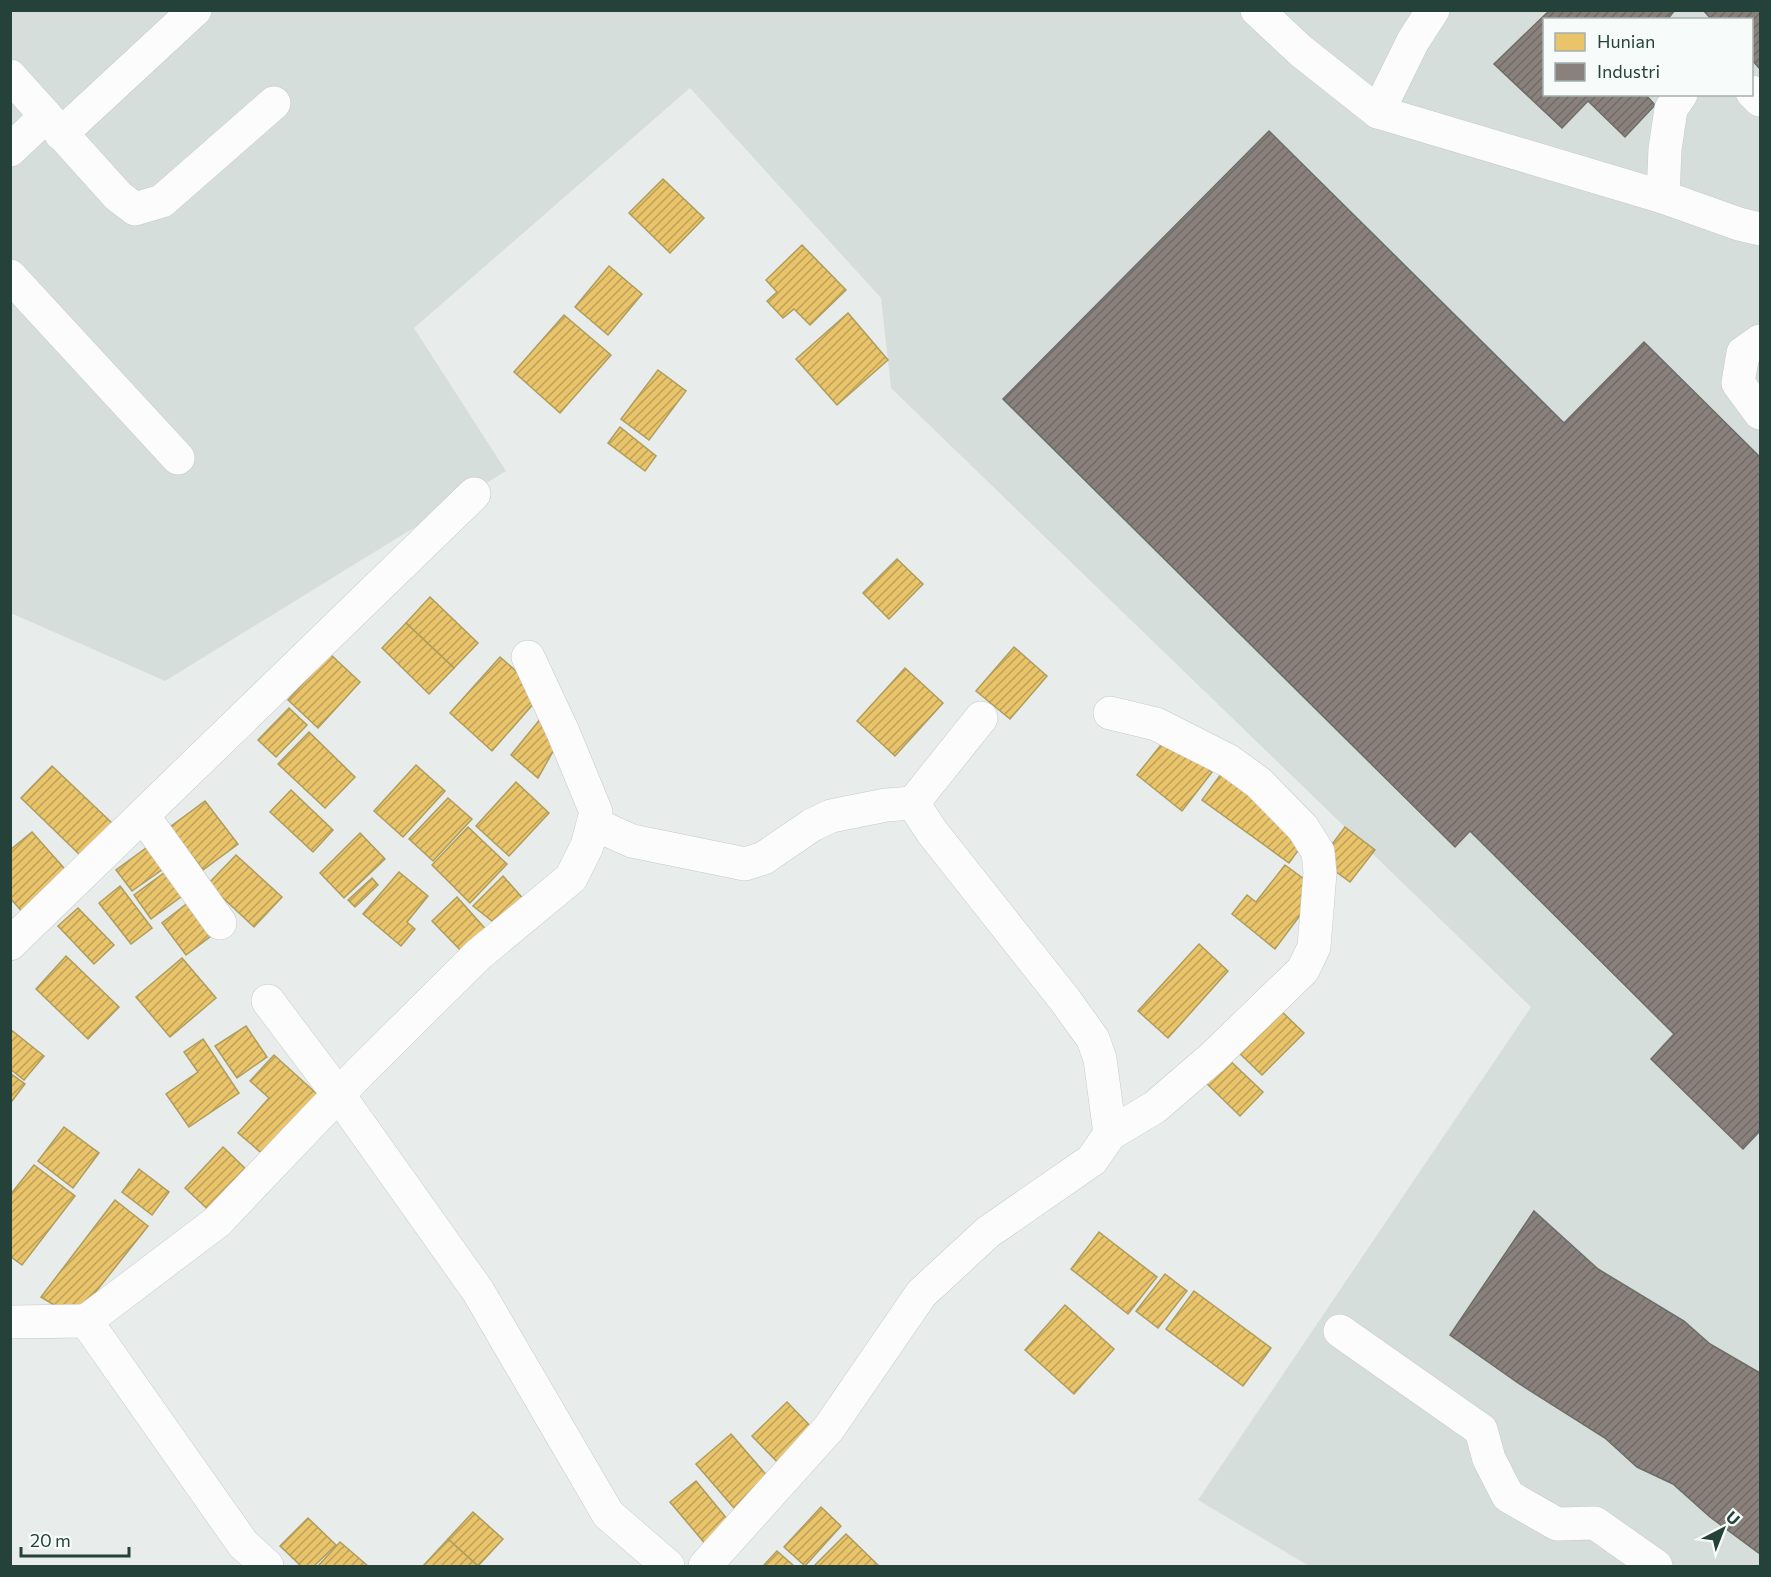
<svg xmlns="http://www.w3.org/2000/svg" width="1771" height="1577" font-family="Commissioner,sans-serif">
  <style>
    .built { fill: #d6dedb; fill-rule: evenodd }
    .homes { fill: url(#homes-hatch); stroke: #ae9d5c; stroke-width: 1.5 }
    .industry { fill: url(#industry-hatch); stroke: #6b6e68; stroke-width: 1.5 }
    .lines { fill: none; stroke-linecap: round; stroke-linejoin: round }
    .minor-casing { stroke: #c5cac8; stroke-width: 34 }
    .minor { stroke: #fcfcfc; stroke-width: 33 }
  </style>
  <defs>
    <pattern id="homes-hatch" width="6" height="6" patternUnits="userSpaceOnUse" patternTransform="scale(1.5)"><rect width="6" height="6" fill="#e9c46a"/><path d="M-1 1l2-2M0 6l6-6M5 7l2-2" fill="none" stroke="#bda158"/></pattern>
    <pattern id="industry-hatch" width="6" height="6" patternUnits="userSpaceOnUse" patternTransform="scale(1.5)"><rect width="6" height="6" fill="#8a817c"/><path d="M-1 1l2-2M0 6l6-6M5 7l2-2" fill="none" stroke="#716b67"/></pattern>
  </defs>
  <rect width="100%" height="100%" fill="#e8edeb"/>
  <!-- built -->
  <path class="built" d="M11 11H1760V1566H1309L1198 1500 1531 1007 891 388 881 298 690 88 414 328 506 471 165 681 13 614 11 615ZM1544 20H1752V94H1544Z"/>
  <!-- homes -->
  <g class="homes">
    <path d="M663 179 704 218 670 253 629 213Z"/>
    <path d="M802 245 846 290 810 325 794 309 783 318 767 301 777 292 766 280Z"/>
    <path d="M609 266 642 294 608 335 575 307Z"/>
    <path d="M848 313 888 360 837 405 796 359Z"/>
    <path d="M564 315 611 355 560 413 514 372Z"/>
    <path d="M658 370 686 391 649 440 621 419Z"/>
    <path d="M620 427 656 456 645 471 608 443Z"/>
    <path d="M897 559 923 584 889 619 863 593Z"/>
    <path d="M430 597 478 643 454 668 406 623Z"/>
    <path d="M406 623 454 668 429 694 382 648Z"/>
    <path d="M1014 647 1047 676 1010 719 976 691Z"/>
    <path d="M330 654 360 682 318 728 288 700Z"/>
    <path d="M500 657 542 694 492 751 450 713Z"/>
    <path d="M905 668 943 703 895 756 857 721Z"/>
    <path d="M289 708 307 725 276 757 258 740Z"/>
    <path d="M542 717 560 739 538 778 511 755Z"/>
    <path d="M309 732 355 777 325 808 278 764Z"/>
    <path d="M1168 736 1212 772 1182 811 1137 775Z"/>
    <path d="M416 765 445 791 403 837 374 811Z"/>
    <path d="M52 766 112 823 81 856 21 798Z"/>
    <path d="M1221 774 1308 837 1289 863 1202 800Z"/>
    <path d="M516 782 549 813 509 856 476 826Z"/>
    <path d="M291 790 333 830 313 852 270 812Z"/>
    <path d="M448 798 472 819 433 861 409 839Z"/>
    <path d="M205 801 238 844 203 870 170 827Z"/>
    <path d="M468 827 507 864 470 903 432 865Z"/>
    <path d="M1345 827 1375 850 1350 882 1320 860Z"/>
    <path d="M32 832 71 876 25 915 10 898V850Z"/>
    <path d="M360 833 385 859 344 898 320 873Z"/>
    <path d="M157 840 173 862 132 891 116 870Z"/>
    <path d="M236 855 282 897 254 927 208 884Z"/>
    <path d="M176 864 193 888 151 919 134 895Z"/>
    <path d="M1285 865 1319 890 1275 949 1232 914 1247 895 1256 902Z"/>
    <path d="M399 872 428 896 407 922 415 929 401 946 363 914Z"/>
    <path d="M503 876 527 903 502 929 473 906Z"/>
    <path d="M372 878 378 885 355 907 348 900Z"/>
    <path d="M120 886 152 928 131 944 99 903Z"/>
    <path d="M198 895 223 927 186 955 162 923Z"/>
    <path d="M457 897 490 934 466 956 432 921Z"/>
    <path d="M78 908 114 945 94 964 58 926Z"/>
    <path d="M1199 944 1228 971 1168 1038 1138 1011Z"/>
    <path d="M66 956 119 1007 88 1039 36 989Z"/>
    <path d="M182 958 216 998 170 1037 136 997Z"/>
    <path d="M1276 1006 1304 1033 1262 1075 1234 1048Z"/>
    <path d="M246 1026 267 1057 237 1078 215 1046Z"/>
    <path d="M10 1029 44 1056 24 1080 10 1069Z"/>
    <path d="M203 1039 239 1093 189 1127 166 1094 198 1072 184 1052Z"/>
    <path d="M1223 1054 1263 1092 1240 1116 1201 1078Z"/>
    <path d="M274 1055 328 1104 272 1162 238 1133 269 1098 250 1081Z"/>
    <path d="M10 1073 25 1084 12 1101 10 1100Z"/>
    <path d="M64 1127 99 1153 73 1188 38 1161Z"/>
    <path d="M223 1147 253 1176 216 1217 185 1188Z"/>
    <path d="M34 1165 75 1196 22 1265 10 1256V1195Z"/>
    <path d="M139 1169 169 1192 152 1215 122 1192Z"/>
    <path d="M115 1200 148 1226 75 1318 41 1297Z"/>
    <path d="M1099 1232 1157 1277 1128 1314 1071 1269Z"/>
    <path d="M1165 1274 1187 1291 1158 1328 1136 1311Z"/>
    <path d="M1194 1291 1271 1348 1243 1386 1166 1329Z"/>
    <path d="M1065 1305 1114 1349 1074 1394 1025 1350Z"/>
    <path d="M787 1402 819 1435 784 1469 752 1436Z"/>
    <path d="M731 1434 775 1485 740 1515 696 1464Z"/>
    <path d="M696 1481 732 1525 707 1546 670 1502Z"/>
    <path d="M821 1507 841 1526 805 1566 784 1547Z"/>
    <path d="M473 1512 503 1539 478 1566 448 1539Z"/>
    <path d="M308 1518 336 1545 314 1566H301L280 1546Z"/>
    <path d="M846 1534 879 1566H814Z"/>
    <path d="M448 1539 478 1566H423Z"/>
    <path d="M340 1542 368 1566H318Z"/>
    <path d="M777 1551 794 1566H763Z"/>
  </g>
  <!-- industry -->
  <g class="industry">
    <path d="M1550 10H1675L1667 20H1544V94H1645L1655 105 1625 137 1588 101 1562 128 1494 64Z"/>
    <path d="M1703 10H1760V69L1752 60V20H1712Z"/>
    <path d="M1269 131 1564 423 1644 342 1760 457V1131L1743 1149 1651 1059 1674 1034 1470 831 1455 847 1003 399Z"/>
    <path d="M1534 1211 1598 1269 1684 1321 1710 1344 1760 1373V1554L1710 1517 1673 1484 1637 1467 1605 1438 1518 1383 1450 1335Z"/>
  </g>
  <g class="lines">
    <!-- minor casing -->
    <g class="minor-casing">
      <g id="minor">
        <path d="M1257 10 1301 51 1378 112 1663 197 1739 224 1760 229"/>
        <path d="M10 76 118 196 135 209 162 201 274 103"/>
        <path d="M1752 92 1760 100"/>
        <path d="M1378 112 1413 41 1433 10"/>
        <path d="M61 134 195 10"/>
        <path d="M10 150 46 116"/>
        <path d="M1663 197 1665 149 1671 109 1681 94"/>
        <path d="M10 276 178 458"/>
        <path d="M1760 341 1743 353 1738 383 1760 413"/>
        <path d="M913 803 981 718"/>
        <path d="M144 817 220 923"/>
        <path d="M594 824 632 841 745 864 764 858 812 825 831 816 886 805 913 803 932 832 1065 1000 1093 1039 1100 1059 1110 1134"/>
        <path d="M10 944 474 494"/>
        <path d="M268 1001 338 1094 478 1291 608 1514 668 1566"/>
        <path d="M86 1321 217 1222 361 1071 478 955 571 878 587 846 596 812 563 732 528 657"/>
        <path d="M10 1322 86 1321 243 1544 267 1566"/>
        <path d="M1340 1331 1481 1430 1489 1459 1508 1496 1557 1524 1595 1523 1656 1566"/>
        <path d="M705 1566 829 1428 921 1294 988 1232 1092 1160 1110 1134 1155 1107 1213 1057 1303 970 1314 947 1320 873 1318 852 1303 828 1259 783 1229 761 1156 724 1110 713"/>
      </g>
    </g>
    <!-- minor -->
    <use href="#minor" class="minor"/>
  </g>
  <!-- border -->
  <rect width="1771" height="1577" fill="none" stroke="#24423a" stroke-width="24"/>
  <!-- legend -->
  <rect x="1543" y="18" width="210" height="78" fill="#f7fbf9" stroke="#a3b1ad" stroke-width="1.5"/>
  <rect x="1555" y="33" width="30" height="18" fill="#e9c46a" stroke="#a3b1ad" stroke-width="1.5"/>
  <text x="1597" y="48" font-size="18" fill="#24423a">Hunian</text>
  <rect x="1555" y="63" width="30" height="18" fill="#8a817c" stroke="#a3b1ad" stroke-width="1.5"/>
  <text x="1597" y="78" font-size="18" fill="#24423a">Industri</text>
  <!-- north arrow -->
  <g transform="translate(1723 1529) rotate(42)" stroke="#f7fbf9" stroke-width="4.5" paint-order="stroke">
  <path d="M0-4.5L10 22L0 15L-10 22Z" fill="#24423a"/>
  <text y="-9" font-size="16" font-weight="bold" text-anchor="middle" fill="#24423a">U</text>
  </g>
  <!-- scale -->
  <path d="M21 1547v9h108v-9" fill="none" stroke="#24423a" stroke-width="3"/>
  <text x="30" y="1547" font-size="18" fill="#24423a" stroke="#f7fbf9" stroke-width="4.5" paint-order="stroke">20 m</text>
</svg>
